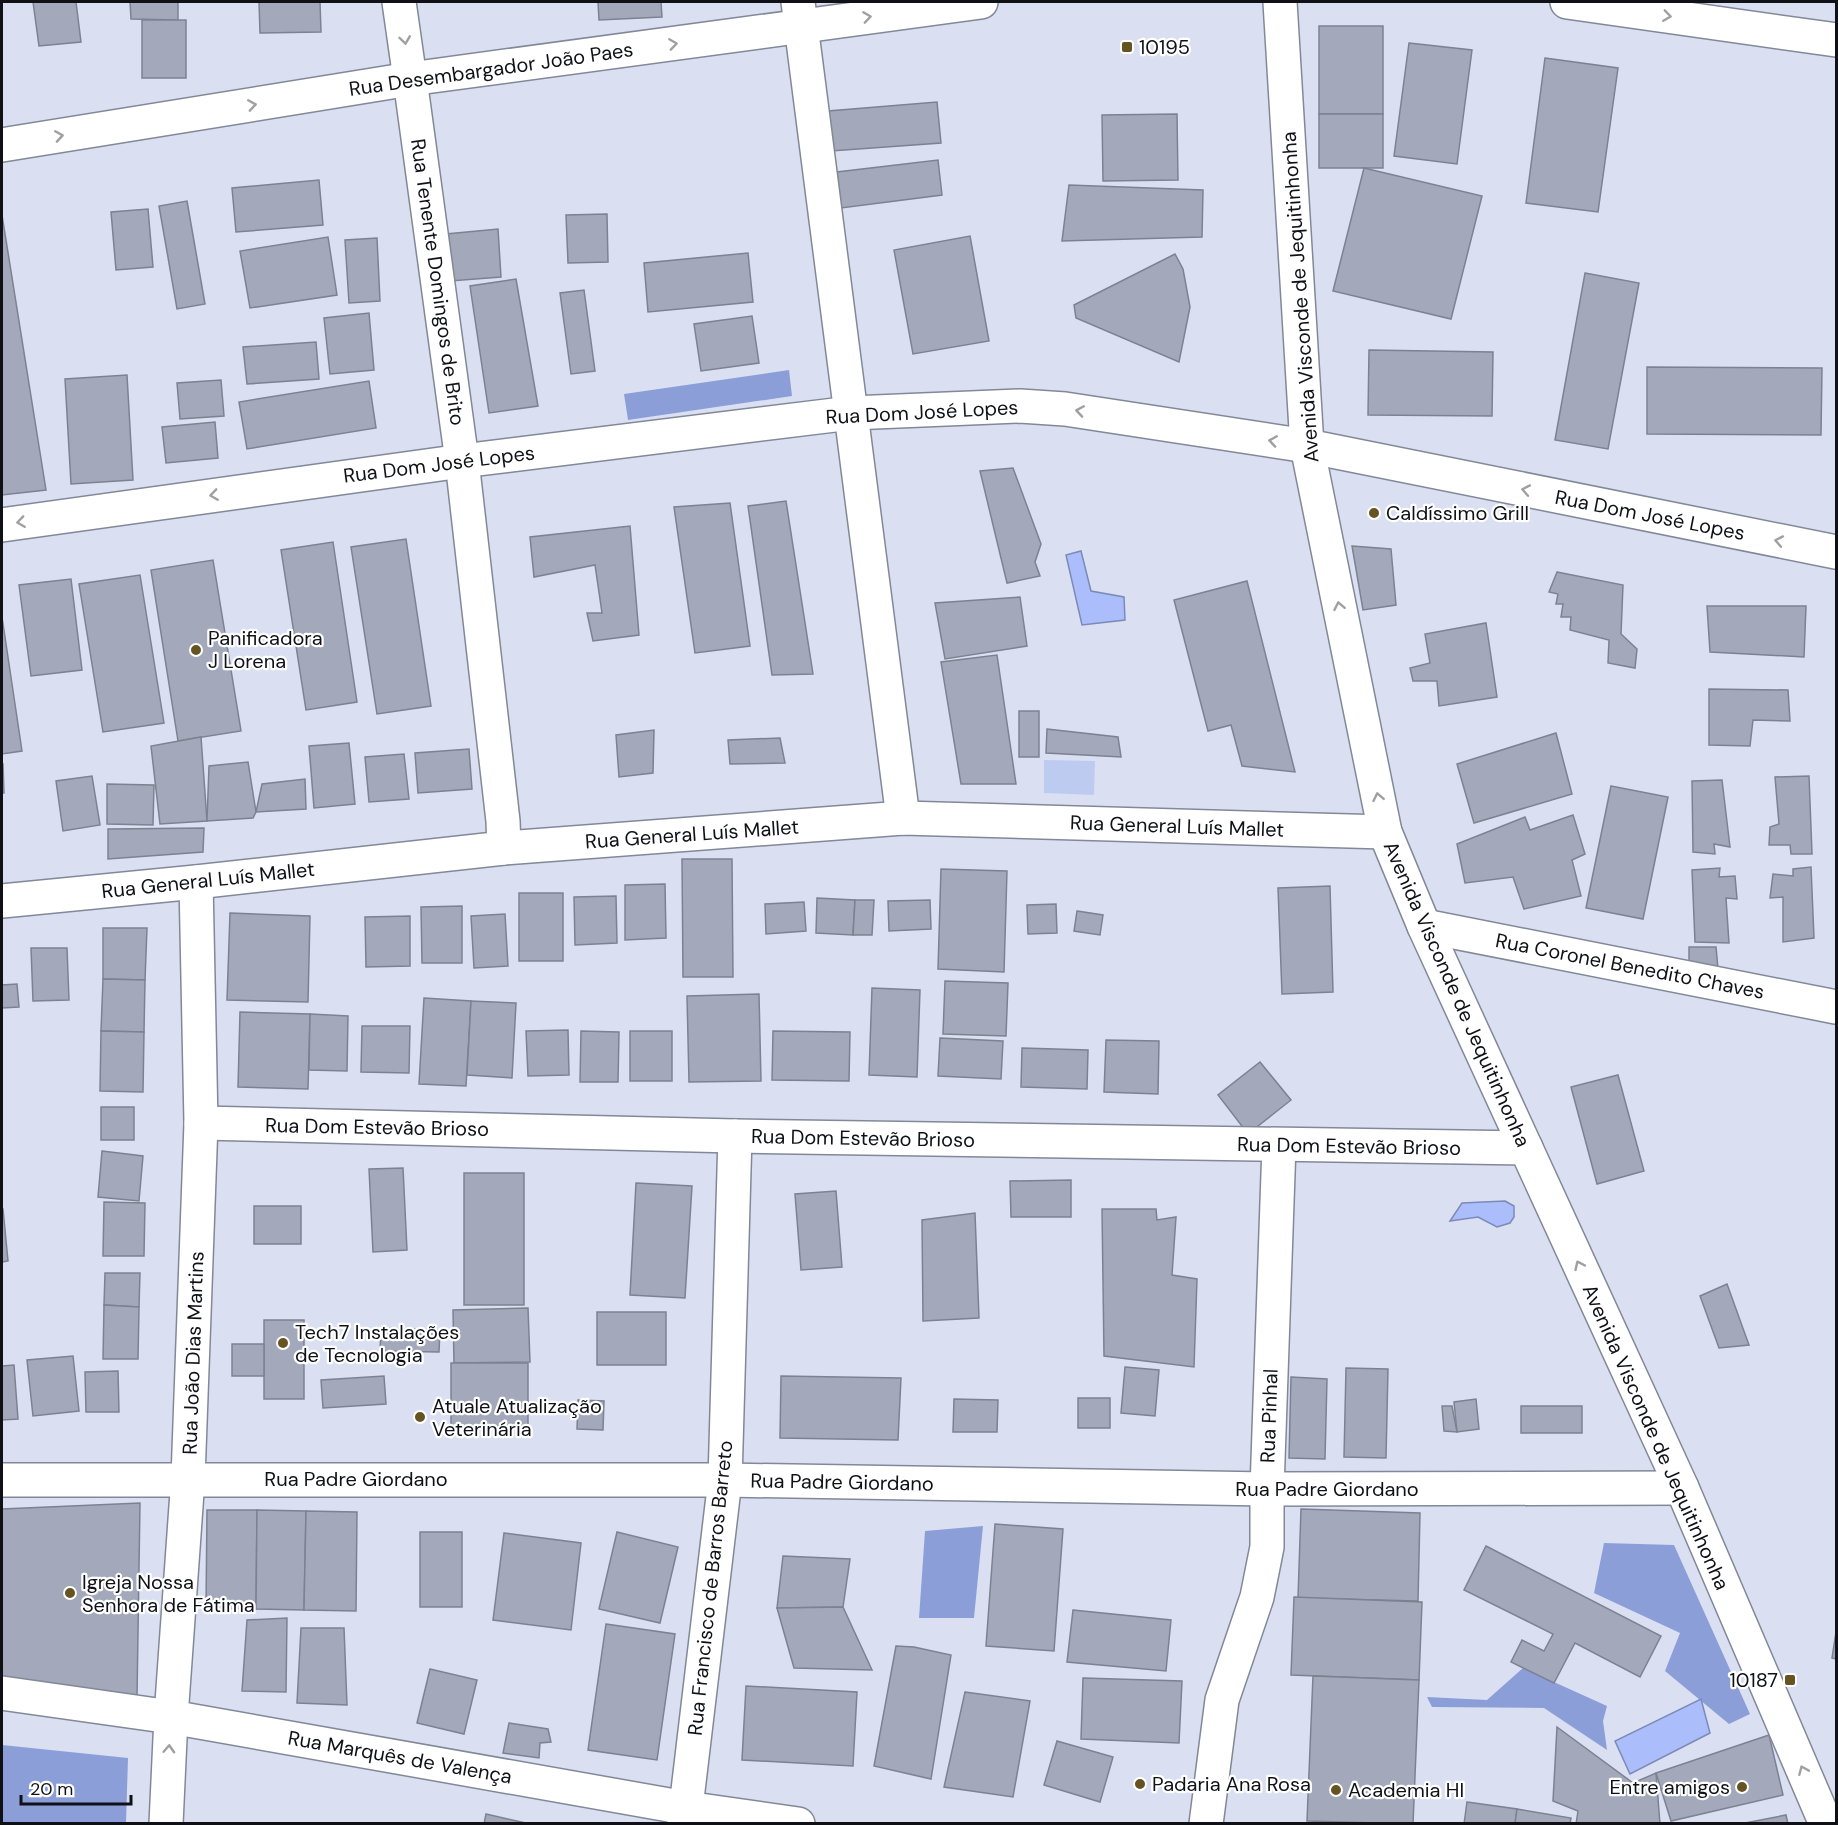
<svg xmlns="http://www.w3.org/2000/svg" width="1838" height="1825" font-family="'DM Sans',sans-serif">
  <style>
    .green { fill: #becbf1 }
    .forest { fill: #8b9ed8 }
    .water { fill: #abbefb; stroke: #7c8ab7; stroke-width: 1.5 }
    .building { fill: #a3a9ba; stroke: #7d8292; stroke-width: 1.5 }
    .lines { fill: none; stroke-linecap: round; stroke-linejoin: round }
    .minor-casing { stroke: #828898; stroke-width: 36 }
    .tertiary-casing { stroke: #828898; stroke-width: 36 }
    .minor { stroke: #fff; stroke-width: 33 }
    .tertiary { stroke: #fff; stroke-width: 33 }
    .oneway { stroke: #9fa0a2 }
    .poi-dot { fill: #655421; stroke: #fff; stroke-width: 2 }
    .labels { text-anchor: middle; stroke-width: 4.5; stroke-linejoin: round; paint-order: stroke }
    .poi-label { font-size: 20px; fill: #0f1117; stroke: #fff; text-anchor: start }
    .street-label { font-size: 20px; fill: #0f1117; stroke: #fff }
  </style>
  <rect width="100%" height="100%" fill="#dae0f2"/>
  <!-- green -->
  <path class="green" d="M1044 760 1095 761 1094 795 1044 793Z"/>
  <!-- forest -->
  <g class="forest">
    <path d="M789 370 792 396 628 420 624 394Z"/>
    <path d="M983 1526 974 1618H919L925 1531Z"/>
    <path d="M1604 1543 1674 1545 1750 1714 1729 1724 1665 1671 1680 1633 1594 1593Z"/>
    <path d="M1523 1668 1607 1706 1603 1721 1607 1750 1544 1708 1432 1707 1427 1697 1487 1700Z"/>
    <path d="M2 1745 128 1758 126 1823H2Z"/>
  </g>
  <!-- water -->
  <g class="water">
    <path d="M1081 551 1091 591 1124 597 1125 620 1082 625 1066 555Z"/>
    <path d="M1505 1201 1514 1206V1217L1510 1223 1497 1227 1478 1217 1450 1221 1462 1203Z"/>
    <path d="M1701 1699 1710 1733 1630 1774 1615 1741Z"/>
  </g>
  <!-- building -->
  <g class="building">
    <path d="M33 2H76L81 42 39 46Z"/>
    <path d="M130 2H178V20L131 19Z"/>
    <path d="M259 2H320L321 32 260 33Z"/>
    <path d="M598 2H661L662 17 599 20Z"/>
    <rect x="142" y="20" width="44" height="58"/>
    <rect x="1319" y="26" width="64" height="88"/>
    <path d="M1409 43 1472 50 1457 164 1394 156Z"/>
    <path d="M1545 58 1618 68 1598 212 1526 203Z"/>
    <path d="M937 102 941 143 831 151 828 111Z"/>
    <path d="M1177 114 1178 180 1103 181 1102 115Z"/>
    <rect x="1319" y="114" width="64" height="54"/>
    <path d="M938 160 942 195 841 208 837 172Z"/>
    <path d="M1364 168 1482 196 1451 319 1333 291Z"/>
    <path d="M319 180 323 225 236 232 232 188Z"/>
    <path d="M1069 185 1203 190 1202 237 1062 241Z"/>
    <path d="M187 201 205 304 177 309 159 206Z"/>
    <path d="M148 209 153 267 116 270 111 212Z"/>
    <path d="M607 214 608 262 568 263 566 215Z"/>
    <path d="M2 215 46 490 2 495Z"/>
    <path d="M498 229 501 277 450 281 446 234Z"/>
    <path d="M970 236 989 341 913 354 894 250Z"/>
    <path d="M328 237 337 295 250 308 240 251Z"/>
    <path d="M377 238 380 301 349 303 345 240Z"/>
    <path d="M748 253 753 302 648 312 644 263Z"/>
    <path d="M1175 254 1183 269 1190 307 1179 362 1076 318 1074 305Z"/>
    <path d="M1585 273 1639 283 1608 449 1555 440Z"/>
    <path d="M516 279 538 406 489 413 470 286Z"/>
    <path d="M584 290 595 371 571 374 560 293Z"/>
    <path d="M369 313 374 370 330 374 324 318Z"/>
    <path d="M752 316 759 363 701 371 694 324Z"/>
    <path d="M316 342 319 379 247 384 243 347Z"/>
    <path d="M1369 350 1493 352 1492 416 1368 415Z"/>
    <path d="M1647 367 1822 368 1821 435 1647 434Z"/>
    <path d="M127 375 133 480 71 484 65 379Z"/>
    <path d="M221 380 224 416 180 419 177 383Z"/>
    <path d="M369 381 376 428 247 449 239 402Z"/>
    <path d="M215 422 218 458 166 463 162 427Z"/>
    <path d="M1013 468 1041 544 1035 562 1040 576 1007 583 980 471Z"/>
    <path d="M786 501 813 674 772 675 748 506Z"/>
    <path d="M730 503 750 646 695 653 674 507Z"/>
    <path d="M630 526 639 635 593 641 587 613H602L595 565 534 577 530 537Z"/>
    <path d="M406 539 431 706 377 714 351 547Z"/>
    <path d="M333 542 357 702 306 710 281 550Z"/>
    <path d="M1352 546 1391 549 1396 605 1363 610Z"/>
    <path d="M213 560 241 731 178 741 151 570Z"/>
    <path d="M1557 572 1623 585 1621 634 1637 649 1635 668 1608 663 1609 640 1570 630 1571 617H1561L1563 604H1556L1558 594 1549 592Z"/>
    <path d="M140 575 164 723 103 732 79 584Z"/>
    <path d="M71 579 82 670 31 676 19 585Z"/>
    <path d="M1247 581 1295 772 1242 766 1231 725 1208 731 1174 600Z"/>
    <path d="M1020 597 1027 646 945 659 935 603Z"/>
    <path d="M1707 606H1806L1804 657 1710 652Z"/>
    <path d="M2 617 22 751 2 754Z"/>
    <path d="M1486 623 1497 697 1439 706 1437 681H1413L1410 668 1430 663 1425 634Z"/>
    <path d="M997 655 1016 784H961L941 662Z"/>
    <path d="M1709 689 1788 690 1790 721 1753 720 1750 746 1709 745Z"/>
    <rect x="1019" y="711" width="20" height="46"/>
    <path d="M1047 729 1118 737 1121 757 1046 753Z"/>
    <path d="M654 730 653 773 619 777 616 735Z"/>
    <path d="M1556 733 1572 794 1474 823 1457 764Z"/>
    <path d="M201 737 207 821 160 824 151 746Z"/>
    <path d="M780 738 785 763 730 764 728 740Z"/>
    <path d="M349 743 355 804 314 808 309 746Z"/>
    <path d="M469 749 472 789 418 793 415 753Z"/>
    <path d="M404 754 409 799 369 802 365 757Z"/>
    <path d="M248 762 256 812 253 818 207 821 209 766Z"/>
    <path d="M3 764 4 793H2V764Z"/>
    <path d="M92 776 100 825 63 831 56 781Z"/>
    <path d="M1809 776 1812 854H1791L1790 845H1769L1770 827 1779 824 1775 777Z"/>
    <path d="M305 779 306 809 256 812 262 784Z"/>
    <path d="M1722 780 1730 847 1714 844 1715 854 1693 852 1692 781Z"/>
    <path d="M107 784 154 785 153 825 107 824Z"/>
    <path d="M1611 786 1668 797 1643 919 1586 908Z"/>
    <path d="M1573 815 1585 854 1572 860 1581 896 1524 909 1513 877 1465 883 1457 844 1525 817 1530 830Z"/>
    <path d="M204 828 203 852 108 859V829Z"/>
    <path d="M682 859H732L733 977H683Z"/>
    <path d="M1811 867 1814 938 1783 942V897L1770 898 1773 874 1793 876V869Z"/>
    <path d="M1720 868 1719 877 1735 876 1737 899 1726 898 1729 943 1695 942 1692 870Z"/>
    <path d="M941 869 1007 871 1004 972 938 969Z"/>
    <path d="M665 884 666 938 625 940V885Z"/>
    <path d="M1330 886 1333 992 1282 994 1278 888Z"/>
    <rect x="519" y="893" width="44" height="68"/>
    <path d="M616 896 617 943 575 945 574 897Z"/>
    <path d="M817 898 855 900 853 935 816 933Z"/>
    <path d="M855 900H874L872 935H853Z"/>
    <path d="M930 900 931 929 889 931 888 901Z"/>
    <path d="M804 902 806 931 766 934 765 904Z"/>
    <path d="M1056 904 1057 933 1028 934 1027 905Z"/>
    <path d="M462 906V963H422L421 907Z"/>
    <path d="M1077 911 1103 915 1100 935 1074 931Z"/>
    <path d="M230 913 310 916 308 1002 227 1000Z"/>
    <path d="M505 914 508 966 474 968 471 916Z"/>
    <path d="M410 916V966L366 967 365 917Z"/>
    <path d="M103 928H147L145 980 103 979Z"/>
    <path d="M1689 947H1716L1718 969 1689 974Z"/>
    <path d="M31 948H67L69 1000 33 1001Z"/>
    <path d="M103 979 145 980 144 1032 101 1031Z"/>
    <path d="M945 981 1008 983 1006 1036 943 1034Z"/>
    <path d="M17 984 19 1007 2 1008V985Z"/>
    <path d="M872 988 920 990 917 1077 869 1075Z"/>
    <path d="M759 994 761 1081 689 1082 687 996Z"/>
    <path d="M424 998 471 1001 466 1086 419 1084Z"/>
    <path d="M471 1001 516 1003 512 1078 467 1075Z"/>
    <path d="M240 1012 310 1014 308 1089 238 1087Z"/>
    <path d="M310 1014 348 1016 347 1071 309 1070Z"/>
    <path d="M362 1026H410L409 1073 361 1072Z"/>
    <path d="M568 1030 569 1075 528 1076 526 1031Z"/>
    <path d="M101 1031 144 1032 143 1092 100 1091Z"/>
    <path d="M581 1031 619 1032 618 1082H580Z"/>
    <rect x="630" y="1031" width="42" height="50"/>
    <path d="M773 1031 850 1032 849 1081 772 1080Z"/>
    <path d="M940 1038 1003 1041 1001 1079 938 1076Z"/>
    <path d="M1106 1040 1159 1041 1158 1094 1104 1092Z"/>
    <path d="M1022 1048 1088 1050 1087 1089 1021 1087Z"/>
    <path d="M1260 1062 1291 1100 1248 1134 1218 1095Z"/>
    <path d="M1618 1075 1644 1171 1597 1184 1571 1087Z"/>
    <rect x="101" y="1107" width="33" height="33"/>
    <path d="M102 1151 143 1156 139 1201 98 1197Z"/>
    <path d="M403 1168 407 1250 373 1252 369 1169Z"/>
    <rect x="464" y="1173" width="60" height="132"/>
    <path d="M1071 1180V1217H1011L1010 1181Z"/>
    <path d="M636 1183 692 1186 685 1298 630 1295Z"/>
    <path d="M836 1191 842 1267 801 1270 795 1194Z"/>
    <path d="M104 1202 145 1203 144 1256H103Z"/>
    <rect x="254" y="1206" width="47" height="38"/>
    <path d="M3 1209 8 1261 2 1262V1209Z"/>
    <path d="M1102 1209H1156L1157 1220 1176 1217 1172 1275 1197 1279 1194 1367 1104 1356Z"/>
    <path d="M975 1213 979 1318 923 1321 922 1220Z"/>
    <path d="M105 1273H140L139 1307 104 1305Z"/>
    <path d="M1727 1284 1749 1345 1719 1348 1700 1296Z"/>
    <path d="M104 1305 139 1307 138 1359H103Z"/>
    <path d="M528 1308 530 1362 454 1363 453 1310Z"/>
    <rect x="597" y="1312" width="69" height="53"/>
    <rect x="264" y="1320" width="40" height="79"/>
    <path d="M381 1328 440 1330 439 1352 380 1351Z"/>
    <rect x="232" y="1344" width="32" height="32"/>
    <path d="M73 1356 79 1411 33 1416 27 1360Z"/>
    <rect x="451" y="1363" width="77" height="63"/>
    <path d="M14 1365 18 1419 2 1420V1366Z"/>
    <path d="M1125 1367 1159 1370 1155 1416 1121 1413Z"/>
    <path d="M1346 1368 1388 1369 1386 1458 1344 1457Z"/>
    <path d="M118 1371 119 1412H86L85 1372Z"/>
    <path d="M384 1376 386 1404 323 1408 321 1380Z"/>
    <path d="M781 1376 901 1378 898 1440 780 1438Z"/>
    <path d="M1291 1377 1327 1379 1325 1459 1289 1458Z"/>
    <rect x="1078" y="1398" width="32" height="30"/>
    <path d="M954 1399 998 1400 997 1432H953Z"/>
    <path d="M1476 1399 1479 1429 1457 1432 1454 1402Z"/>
    <path d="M578 1400 604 1401 603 1430 577 1429Z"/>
    <path d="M1442 1406H1452L1457 1432 1444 1431Z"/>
    <rect x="1521" y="1406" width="61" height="27"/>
    <path d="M140 1503 137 1697 2 1677V1509Z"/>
    <path d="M1301 1509 1420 1513 1418 1601 1298 1598Z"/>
    <path d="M207 1510H257L256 1609 206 1608Z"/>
    <path d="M257 1510 306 1511 304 1610 256 1609Z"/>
    <path d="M306 1511 357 1512 356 1611 304 1610Z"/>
    <path d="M995 1524 1063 1529 1054 1651 986 1646Z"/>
    <rect x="420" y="1532" width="42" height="75"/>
    <path d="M617 1532 678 1547 660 1623 599 1609Z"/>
    <path d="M504 1533 581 1543 571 1630 493 1620Z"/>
    <path d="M1486 1546 1661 1636 1640 1677 1575 1643 1554 1683 1511 1662 1522 1640 1544 1651 1553 1634 1464 1590Z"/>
    <path d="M783 1556 850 1559 843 1607 777 1608Z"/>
    <path d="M1294 1597 1422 1602 1419 1680 1291 1675Z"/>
    <path d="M843 1607 872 1670 794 1668 777 1608Z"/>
    <path d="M1073 1610 1171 1620 1166 1671 1067 1662Z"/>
    <path d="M287 1618 286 1692 242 1691 247 1620Z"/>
    <path d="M606 1624 675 1634 657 1760 588 1750Z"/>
    <path d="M301 1628H344L347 1705 297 1703Z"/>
    <path d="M1836 1632V1659L1832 1658Z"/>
    <path d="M896 1646 914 1647 951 1655 931 1779 874 1766Z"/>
    <path d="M430 1669 477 1680 464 1734 417 1723Z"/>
    <path d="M1313 1676 1419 1680 1413 1824 1307 1821Z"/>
    <path d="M1083 1678 1182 1681 1179 1743 1081 1739Z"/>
    <path d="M746 1686 857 1692 853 1766 742 1760Z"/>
    <path d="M965 1692 1030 1701 1013 1797 944 1787Z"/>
    <path d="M509 1723 548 1729 551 1742 540 1743 539 1758 503 1753Z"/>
    <path d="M1557 1727 1633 1783 1656 1773 1660 1824H1576L1578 1811 1553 1801Z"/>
    <path d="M1769 1735 1783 1795 1671 1821 1656 1773Z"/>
    <path d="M1057 1741 1113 1757 1100 1802 1044 1785Z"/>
    <path d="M1467 1802 1517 1809 1515 1824H1464Z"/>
    <path d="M1517 1809 1571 1818 1570 1824H1515Z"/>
    <path d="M486 1814 530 1824H484Z"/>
    <path d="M1786 1815 1788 1824H1740Z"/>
  </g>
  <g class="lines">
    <!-- minor casing -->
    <g class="minor-casing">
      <g id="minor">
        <path d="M798 2 903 818"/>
        <path d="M410 79 462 461 503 821 504 848"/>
        <path d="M2 901 196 882 504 848 903 818 1385 832"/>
        <path d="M1424 926 1836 1007"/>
        <path d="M201 1123 735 1136 1526 1148"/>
        <path d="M2 1480H725L1267 1489 1682 1488"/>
        <path d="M166 1824 171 1717 188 1478 201 1123 196 882"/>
        <path d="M684 1824 725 1480 735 1136"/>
        <path d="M1206 1824 1222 1700 1257 1597 1267 1547V1489L1279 1145"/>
      </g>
    </g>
    <!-- tertiary casing -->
    <g class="tertiary-casing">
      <g id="tertiary">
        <path d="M399 2 410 79"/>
        <path d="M1280 2 1307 446 1385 832 1424 926 1682 1488 1826 1824"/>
        <path d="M1567 2 1836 40"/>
        <path d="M2 145 410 79 981 2"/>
        <path d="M2 525 462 461 851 413 1020 406 1065 409 1307 446 1836 552"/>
        <path d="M2 1693 171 1717 686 1808 798 1824"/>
      </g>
    </g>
    <!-- minor -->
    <use href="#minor" class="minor"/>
    <!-- tertiary -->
    <use href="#tertiary" class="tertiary"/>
  </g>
  <!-- one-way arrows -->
  <defs><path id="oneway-chevron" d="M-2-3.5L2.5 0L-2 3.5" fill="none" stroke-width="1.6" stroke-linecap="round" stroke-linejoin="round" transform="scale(1.5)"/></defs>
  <g class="oneway">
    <use href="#oneway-chevron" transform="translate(1667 16) rotate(8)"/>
    <use href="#oneway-chevron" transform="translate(867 17) rotate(-8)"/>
    <use href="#oneway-chevron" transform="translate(405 40) rotate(82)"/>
    <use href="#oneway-chevron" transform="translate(673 44) rotate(-8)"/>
    <use href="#oneway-chevron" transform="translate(252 105) rotate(-9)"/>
    <use href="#oneway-chevron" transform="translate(59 136) rotate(-9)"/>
    <use href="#oneway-chevron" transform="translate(1080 411) rotate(-171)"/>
    <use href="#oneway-chevron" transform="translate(1273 441) rotate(-171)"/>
    <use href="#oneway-chevron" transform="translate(1526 490) rotate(-169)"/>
    <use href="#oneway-chevron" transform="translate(214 495) rotate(172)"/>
    <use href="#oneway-chevron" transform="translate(21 522) rotate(172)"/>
    <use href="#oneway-chevron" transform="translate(1779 541) rotate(-169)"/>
    <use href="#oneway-chevron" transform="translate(1339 606) rotate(-101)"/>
    <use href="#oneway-chevron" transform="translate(1378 797) rotate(-101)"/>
    <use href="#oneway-chevron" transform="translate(1579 1265) rotate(-115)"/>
    <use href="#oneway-chevron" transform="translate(169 1749) rotate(-87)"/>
    <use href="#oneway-chevron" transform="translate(1803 1770) rotate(-113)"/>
  </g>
  <!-- markers -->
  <g class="poi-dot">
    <rect x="1121" y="41" width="12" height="12" rx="3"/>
    <circle cx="1374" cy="513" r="6"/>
    <circle cx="196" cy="650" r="6"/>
    <circle cx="283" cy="1343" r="6"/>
    <circle cx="420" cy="1417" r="6"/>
    <circle cx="70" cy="1593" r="6"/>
    <rect x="1784" y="1674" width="12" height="12" rx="3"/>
    <circle cx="1140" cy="1784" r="6"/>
    <circle cx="1742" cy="1787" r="6"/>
    <circle cx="1336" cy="1790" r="6"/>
  </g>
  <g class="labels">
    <!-- poi labels -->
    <g class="poi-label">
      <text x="1139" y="54">10195</text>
      <text x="1386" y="520">Caldíssimo Grill</text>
      <text x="208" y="645">Panificadora<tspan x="208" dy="23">J Lorena</tspan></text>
      <text x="295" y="1339">Tech7 Instalações<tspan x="295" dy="23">de Tecnologia</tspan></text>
      <text x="432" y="1413">Atuale Atualização<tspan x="432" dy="23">Veterinária</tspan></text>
      <text x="82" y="1589">Igreja Nossa<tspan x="82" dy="23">Senhora de Fátima</tspan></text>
      <text x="1778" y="1687" text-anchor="end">10187</text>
      <text x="1152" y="1791">Padaria Ana Rosa</text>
      <text x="1730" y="1794" text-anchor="end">Entre amigos</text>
      <text x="1348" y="1797">Academia HI</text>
    </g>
    <!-- street labels -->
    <g class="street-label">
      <text transform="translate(491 69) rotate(-8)" y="7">Rua Desembargador João Paes</text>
      <text transform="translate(438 282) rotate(82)" y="7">Rua Tenente Domingos de Brito</text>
      <text transform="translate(1300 297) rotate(-94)" y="7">Avenida Visconde de Jequitinhonha</text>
      <text transform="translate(922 412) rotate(-3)" y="7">Rua Dom José Lopes</text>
      <text transform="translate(439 464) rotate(-7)" y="7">Rua Dom José Lopes</text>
      <text transform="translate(1650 515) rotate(11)" y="7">Rua Dom José Lopes</text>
      <text transform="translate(1177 826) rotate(2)" y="7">Rua General Luís Mallet</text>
      <text transform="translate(692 834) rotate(-4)" y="7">Rua General Luís Mallet</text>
      <text transform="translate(208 880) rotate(-6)" y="7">Rua General Luís Mallet</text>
      <text transform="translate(1630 966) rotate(11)" y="7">Rua Coronel Benedito Chaves</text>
      <text transform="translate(1457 994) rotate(66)" y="7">Avenida Visconde de Jequitinhonha</text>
      <text transform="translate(377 1127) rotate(1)" y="7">Rua Dom Estevão Brioso</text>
      <text transform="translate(863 1138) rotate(1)" y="7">Rua Dom Estevão Brioso</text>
      <text transform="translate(1349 1146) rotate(1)" y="7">Rua Dom Estevão Brioso</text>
      <text transform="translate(193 1353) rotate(-88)" y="7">Rua João Dias Martins</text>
      <text transform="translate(1269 1416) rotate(-88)" y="7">Rua Pinhal</text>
      <text transform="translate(1656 1437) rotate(66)" y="7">Avenida Visconde de Jequitinhonha</text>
      <text x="356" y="1486">Rua Padre Giordano</text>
      <text transform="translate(842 1482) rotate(1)" y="7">Rua Padre Giordano</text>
      <text x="1327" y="1496">Rua Padre Giordano</text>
      <text transform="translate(710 1588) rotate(-84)" y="7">Rua Francisco de Barros Barreto</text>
      <text transform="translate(400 1757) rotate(10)" y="7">Rua Marquês de Valença</text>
    </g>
  </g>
  <!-- border -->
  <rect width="1838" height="1825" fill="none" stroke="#0f1117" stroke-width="6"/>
  <!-- scale -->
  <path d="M21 1795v9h110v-9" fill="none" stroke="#0f1117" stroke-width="3"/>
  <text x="30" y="1795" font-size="18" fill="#0f1117" stroke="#ffffff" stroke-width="4.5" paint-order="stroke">20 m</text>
</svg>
